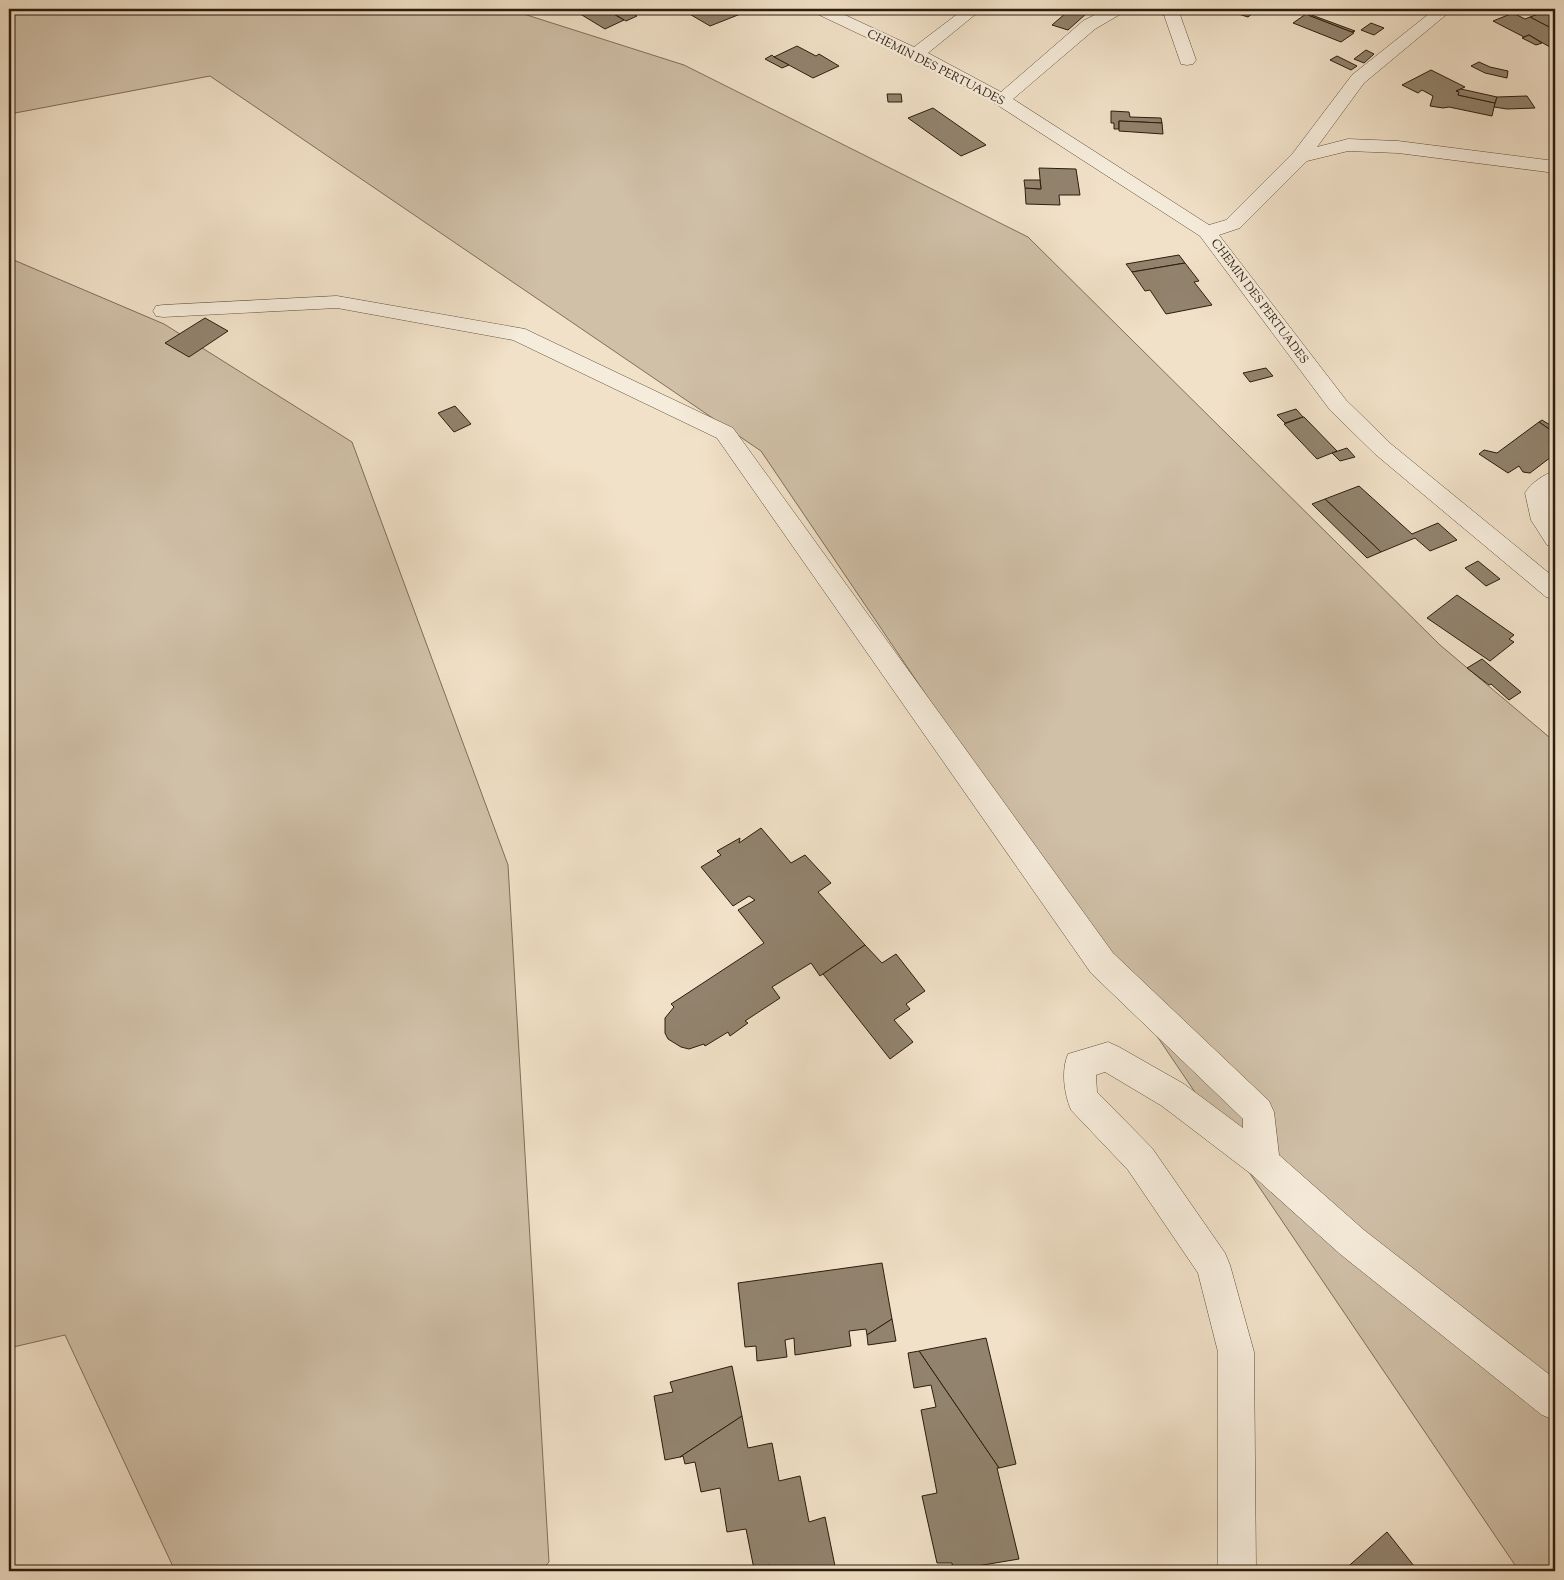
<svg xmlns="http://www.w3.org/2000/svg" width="1564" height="1580" font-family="'Sorts Mill Goudy',serif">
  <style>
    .green { fill: #d0c0a8; stroke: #7e6e5a }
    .building { fill: #92836e; stroke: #2c1d0d }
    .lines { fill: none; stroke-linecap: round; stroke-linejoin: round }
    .minor-casing { stroke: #5d4e3c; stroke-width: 1 }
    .minor { fill: #f6ecdb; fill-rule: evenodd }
    .labels { text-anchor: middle; stroke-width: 4.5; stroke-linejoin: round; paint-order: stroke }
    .far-street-label { font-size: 12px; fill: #2c1d0d; stroke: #f6ecdb }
  </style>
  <rect width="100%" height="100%" fill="#f1e1c8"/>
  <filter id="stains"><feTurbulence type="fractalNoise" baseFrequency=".004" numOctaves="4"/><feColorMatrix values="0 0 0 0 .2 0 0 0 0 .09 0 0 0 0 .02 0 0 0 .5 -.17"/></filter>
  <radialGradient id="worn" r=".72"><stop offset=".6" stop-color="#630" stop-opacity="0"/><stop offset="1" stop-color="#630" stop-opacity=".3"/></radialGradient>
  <!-- green -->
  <g class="green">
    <path d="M9 9H508L684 65 1028 237 1440 645 1555 742V1571H1519L761 451 210 76 15 113 9 122Z"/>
    <path d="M9 258 164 324 352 442 508 865 549 1562 541 1571H175L65 1335 9 1348Z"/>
  </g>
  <!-- building -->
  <g class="building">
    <path d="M572 9H605L624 20 605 29Z"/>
    <path d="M606 9H624L637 16 626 21Z"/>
    <path d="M681 9H736L743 13 710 26Z"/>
    <path d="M1053 9H1072L1087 13 1068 30 1052 25 1066 13Z"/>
    <path d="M1231 9H1258L1248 17 1232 12 1229 10Z"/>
    <path d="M1544 12 1555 18V24L1549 27 1530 17Z"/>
    <path d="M1513 13 1525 19 1530 17 1549 27 1555 24V50L1529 35 1524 37 1493 21Z"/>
    <path d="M1306 14 1352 32 1354 33 1341 42 1293 23Z"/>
    <path d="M1309 14 1355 31 1352 32 1308 15Z"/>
    <path d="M1371 23 1384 28 1374 35 1361 30Z"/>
    <path d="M1529 35 1542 43 1536 45 1522 38Z"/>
    <path d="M797 46 816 56 819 54 839 66 813 78 774 57Z"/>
    <path d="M1366 50 1374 54 1364 63 1354 59Z"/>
    <path d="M772 55 774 57 789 65 782 68 765 59Z"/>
    <path d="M1337 56 1357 66 1351 70 1330 60Z"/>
    <path d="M1479 62 1490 67 1508 71 1507 78 1485 73 1471 66Z"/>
    <path d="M1431 70 1465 87 1456 91 1459 92 1458 95 1495 103 1492 116 1449 107 1443 108 1430 106 1433 96 1422 90 1418 93 1402 85Z"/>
    <path d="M1461 89 1497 97 1495 103 1458 95 1459 92 1456 91Z"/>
    <path d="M887 94H901L902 102H888Z"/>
    <path d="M1527 96 1535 108 1507 109 1494 107 1497 97Z"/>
    <path d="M933 108 986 145 961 156 908 118Z"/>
    <path d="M1111 111 1129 112 1130 117 1161 118 1162 123 1119 121V129H1114V123H1111Z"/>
    <path d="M1119 121 1162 123 1163 134 1119 131Z"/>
    <path d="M1039 168 1076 169 1080 195H1059L1060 205 1026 204 1025 188 1041 189Z"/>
    <path d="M1024 180H1040L1041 189 1025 188Z"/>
    <path d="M1179 255 1185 263 1132 272 1126 264Z"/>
    <path d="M1185 263 1199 281 1194 282 1212 305 1166 314 1150 290 1145 291 1132 272Z"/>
    <path d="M205 318 228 331 189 357 165 343Z"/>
    <path d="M1266 368 1273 376 1250 382 1243 373Z"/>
    <path d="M455 406 471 424 454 432 438 413Z"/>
    <path d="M1296 409 1303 417 1285 423 1277 415Z"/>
    <path d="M1303 417H1304L1337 451 1317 459 1284 424Z"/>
    <path d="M1542 420 1555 428V433L1539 422Z"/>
    <path d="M1539 422 1555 433V454L1530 473 1523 472 1519 466 1508 473 1479 454 1484 450 1497 453Z"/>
    <path d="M1347 448 1355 457 1340 461 1332 453Z"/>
    <path d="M1359 486 1412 534 1438 523 1457 540 1430 551 1415 538 1381 552 1325 499Z"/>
    <path d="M1325 499 1381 552 1367 558 1312 504Z"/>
    <path d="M1478 561 1500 579 1486 586 1465 568Z"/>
    <path d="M1457 595 1514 635 1509 639 1514 642 1490 661 1427 618Z"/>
    <path d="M1482 659 1521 692 1509 700 1491 684 1489 685 1467 668Z"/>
    <path d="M761 828 791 863 805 855 831 883 818 892 865 945 820 976 811 963 772 987 780 998 745 1021 748 1023 730 1036 728 1032 705 1046 704 1044 689 1049 681 1047 668 1039 665 1033V1018L674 1007 671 1004 764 943 738 910 755 900 749 896 733 906 701 867 721 855 717 851 740 838 739 843Z"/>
    <path d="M865 945 882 963 896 954 925 991 906 1004 910 1009 894 1020 913 1042 890 1059 823 974Z"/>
    <path d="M882 1263 892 1319 867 1335 866 1329 849 1331 851 1346 795 1355 794 1338 785 1340 787 1357 757 1361 756 1346 745 1347 738 1283Z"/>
    <path d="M892 1319 896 1341 868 1345 867 1335Z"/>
    <path d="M986 1338 1016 1464 999 1468 919 1351Z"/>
    <path d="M919 1351 999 1468H997L1019 1559 953 1570 952 1563H937L922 1496 937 1493 921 1410 936 1407 931 1385 914 1388 908 1353Z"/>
    <path d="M732 1366 742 1416 680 1457 665 1460 654 1396 673 1392 670 1382Z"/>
    <path d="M742 1416 748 1448 772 1443 779 1481 800 1476 809 1522 825 1517 836 1571H771L769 1565 754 1569 746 1529 727 1532 720 1488 701 1492 695 1462 685 1464 683 1456 680 1457Z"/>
    <path d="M1387 1532 1418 1571H1343Z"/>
  </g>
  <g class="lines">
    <!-- minor casing -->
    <g class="minor-casing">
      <g id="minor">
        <path d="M811 9H832L914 47 964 9H982L928 53 1001 92 1083 21 1106 9H1126L1124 12 1095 29 1013 99 1209 225 1226 220 1293 153 1352 75 1435 9H1453L1364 83 1317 147 1348 139 1398 141 1555 161V173L1398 153 1348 151 1307 161 1240 228 1219 235 1346 400 1391 444 1555 578V600L1546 597 1375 454 1330 410 1200 236 985 97 910 58 813 12Z"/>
        <path d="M1150 9H1178L1196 60 1193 64 1187 65 1181 64 1164 15 1152 12Z"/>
        <path d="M337 296 525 329 733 428 1113 953 1269 1101 1274 1112 1279 1155 1364 1230 1555 1379V1420L1542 1415 1340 1254 1251 1174 1162 1106 1105 1072 1096 1075 1097 1092 1152 1148 1225 1253 1230 1265 1254 1352 1256 1571H1218V1352L1198 1273 1128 1170 1071 1110C1064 1093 1061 1071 1068 1054L1108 1042 1119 1047 1184 1084 1243 1128V1119L1091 973 717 438 513 340 337 308 163 317 156 316 153 311 156 306 163 305Z"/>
        <path d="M1555 471V491L1549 496 1555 520V548L1547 545 1531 520 1525 493C1531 483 1544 474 1555 471Z"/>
      </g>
    </g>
    <!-- minor -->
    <use href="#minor" class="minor"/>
  </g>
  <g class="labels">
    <!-- far-street labels -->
    <g class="far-street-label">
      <text transform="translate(936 67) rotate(27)" y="4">CHEMIN DES PERTUADES</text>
      <text transform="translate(1260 301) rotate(53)" y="4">CHEMIN DES PERTUADES</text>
    </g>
  </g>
  <!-- margin -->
  <rect width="1564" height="1580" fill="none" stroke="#f1e1c8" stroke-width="30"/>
  <rect x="10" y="10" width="1544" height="1560" fill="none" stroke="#2c1d0d" stroke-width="2.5"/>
  <rect x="15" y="15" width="1534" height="1550" fill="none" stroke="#2c1d0d"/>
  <rect width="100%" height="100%" filter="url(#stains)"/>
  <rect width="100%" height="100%" fill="url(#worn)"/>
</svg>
